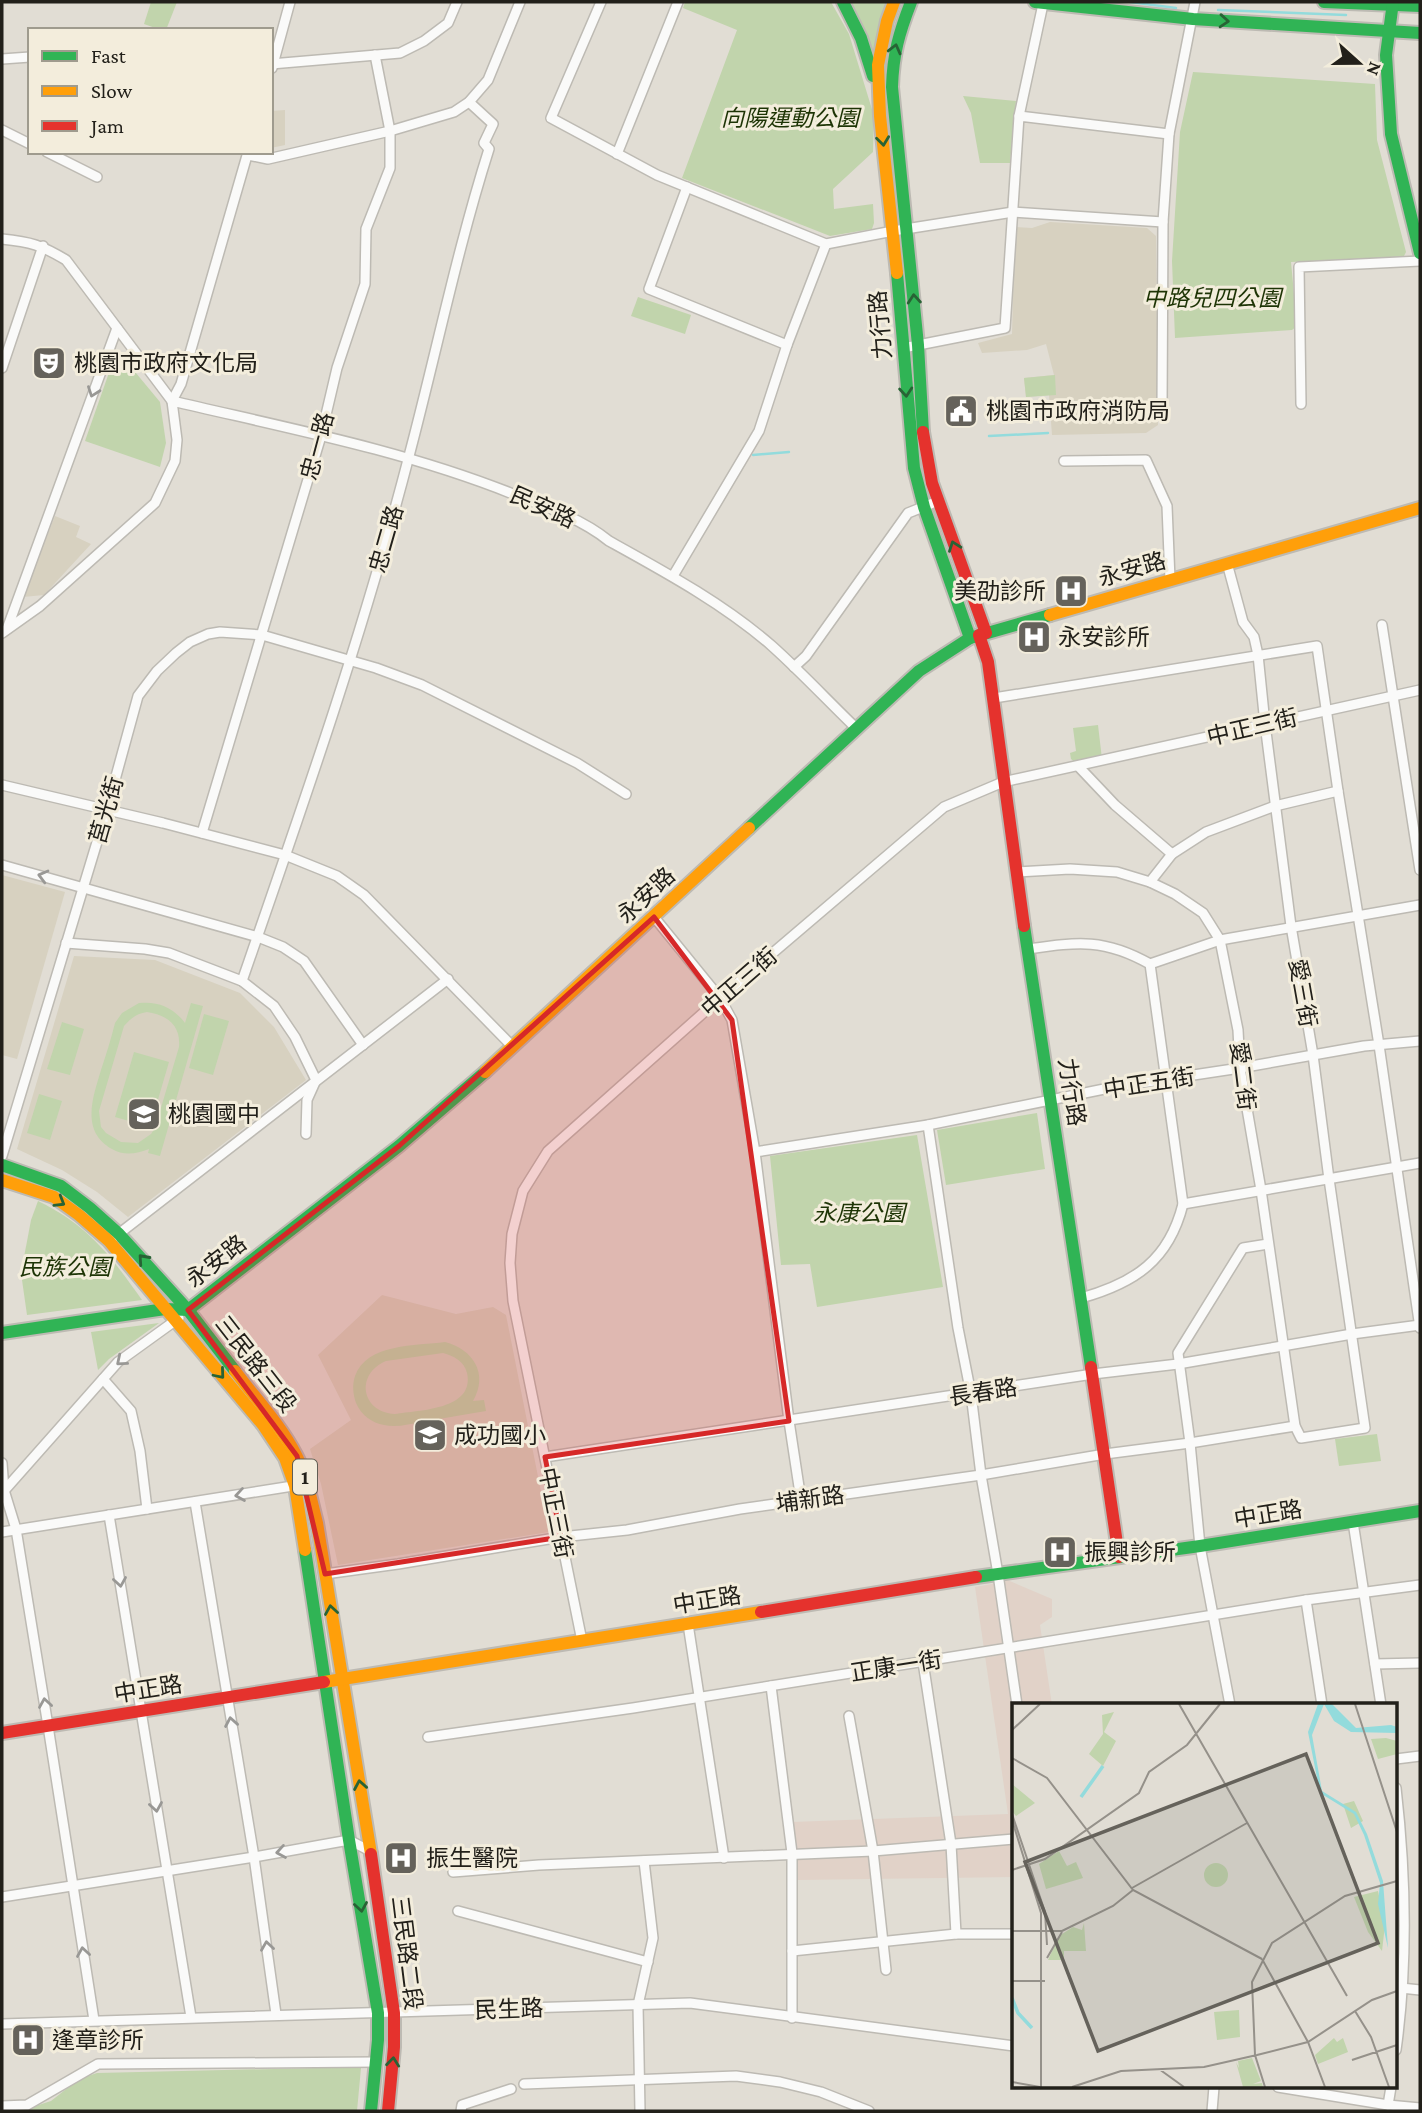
<svg xmlns="http://www.w3.org/2000/svg" width="1422" height="2113" font-family="'Crimson Pro','Noto Sans TC',serif">
  <style>
    .commercial { fill: #e1d2c8 }
    .built { fill: #d7d1c0 }
    .green { fill: #c1d4ac; fill-rule: evenodd }
    .lines { fill: none; stroke-linecap: round; stroke-linejoin: round }
    .stream { stroke: #93dbdc; stroke-width: 2.5 }
    .street-casing { stroke: #bdbab3; stroke-width: 12 }
    .fast-casing { stroke: #bdbab3; stroke-width: 16 }
    .slow-casing { stroke: #bdbab3; stroke-width: 16 }
    .jam-casing { stroke: #bdbab3; stroke-width: 16 }
    .street { stroke: #fafaf9; stroke-width: 9 }
    .fast { stroke: #30b455; stroke-width: 12 }
    .slow { stroke: #ff9f0a; stroke-width: 12 }
    .jam { stroke: #e5322d; stroke-width: 12 }
    .oneway { stroke: #286335 }
    .oneway2 { stroke: #999895 }
    .marked { fill: #d62828; fill-opacity: 0.2; stroke: #d62828; stroke-width: 5; stroke-linejoin: round }
    .labels { text-anchor: middle; stroke-width: 6; stroke-linejoin: round; paint-order: stroke }
    .shield { fill: #f3eddc; stroke: #615e54; stroke-width: 2 }
    .shield-label { font-size: 21px; font-weight: bold; fill: #22201a }
    .park-label { font-size: 23px; font-style: italic; fill: #1d3405; stroke: #f3eddc }
    .street-label { font-size: 23px; fill: #22201a; stroke: #f3eddc }
    .poi-label { font-size: 23px; fill: #22201a; stroke: #f3eddc; text-anchor: start }
    .inset-river { fill: none; stroke: #93dbdc; stroke-width: 3.5 }
    .inset-road { fill: none; stroke: #95918a; stroke-width: 2 }
    .view { fill: #65625b; fill-opacity: 0.15; stroke: #65625b; stroke-width: 3.5 }
    .inset-edge { fill: none; stroke: #22201a; stroke-width: 3.5 }
  </style>
  <rect width="100%" height="100%" fill="#e1ddd4"/>
  <!-- commercial -->
  <path class="commercial" d="M1005 1579 1052 1599V1617L1040 1625 1052 1705H1014V1877L797 1880 792 1822 1008 1814 975 1587 992 1584Z"/>
  <!-- built -->
  <g class="built">
    <path d="M285 110V145L271 148V111Z"/>
    <path d="M1050 222 1147 228 1156 236 1158 425 1146 433 1052 435 1049 395 1026 397 1024 378 1054 375 1046 344 1027 350 982 353 978 343 1012 334 1015 227 1032 228Z"/>
    <path d="M55 516 80 526 76 537 91 544 44 595 23 597Z"/>
    <path d="M2 875 65 892 17 1059 2 1055Z"/>
    <path d="M74 956 155 960 240 993 274 1027 306 1080 128 1217 97 1192 62 1170 17 1149Z"/>
    <path d="M382 1295 456 1314 493 1307 506 1315 549 1532 338 1565 321 1484 310 1449 351 1420 318 1355Z"/>
  </g>
  <!-- green -->
  <g class="green">
    <path d="M151 2H177L166 30H161L144 24Z"/>
    <path d="M685 2H831L849 34 874 116 873 152 833 189 834 209 873 204 874 223 872 229 830 236 682 178 737 30 683 8Z"/>
    <path d="M847 2H888L874 65Z"/>
    <path d="M1193 72 1375 84 1377 140 1406 252 1403 258 1291 262 1297 326 1292 330 1175 338 1172 261 1180 132Z"/>
    <path d="M963 96 1016 101 1010 163H980L971 113Z"/>
    <path d="M638 297 691 315 685 334 631 316Z"/>
    <path d="M126 361 160 402 166 443 160 467 85 441 112 364Z"/>
    <path d="M1055 375 1056 395 1026 397 1024 378Z"/>
    <path d="M1098 725 1102 759 1077 764 1071 759 1070 753 1076 751 1073 728Z"/>
    <path d="M139 1003C158 1001 173 1007 185 1023L191 1003 203 1006 160 1156 148 1153 149 1149C137 1154 123 1156 112 1149 80 1131 93 1097 101 1070 106 1055 111 1039 115 1023L122 1013ZM147 1012C167 1015 181 1025 179 1047L155 1128 151 1134 138 1143 121 1142 106 1133 101 1127 99 1111 124 1026C131 1018 136 1014 147 1012Z"/>
    <path d="M204 1014 229 1021 213 1075 189 1068Z"/>
    <path d="M62 1022 84 1029 70 1075 47 1069Z"/>
    <path d="M134 1052 169 1062 150 1127 115 1117Z"/>
    <path d="M39 1094 62 1101 50 1140 27 1133Z"/>
    <path d="M1037 1113 1045 1169 946 1185 937 1130Z"/>
    <path d="M917 1135 943 1287 817 1307 810 1264 781 1265 770 1156Z"/>
    <path d="M38 1201C88 1225 110 1255 142 1300L27 1315 21 1273 31 1220Z"/>
    <path d="M159 1323 109 1359 98 1370 91 1332Z"/>
    <path d="M445 1342C473 1349 489 1374 473 1401L484 1400 486 1411C464 1415 443 1418 422 1422 410 1424 396 1428 384 1425 372 1423 361 1415 356 1403 353 1394 352 1385 355 1376 367 1343 416 1346 445 1342ZM443 1353C454 1356 464 1361 467 1373 475 1410 419 1410 395 1414 361 1412 355 1374 386 1361Z"/>
    <path d="M1377 1434 1381 1461 1339 1466 1335 1439Z"/>
    <path d="M357 2067 361 2068 357 2111H20L51 2101 79 2079 97 2073Z"/>
  </g>
  <g class="lines">
    <!-- stream -->
    <g class="stream">
      <path d="M1130 2 1176 8"/>
      <path d="M1218 10 1346 15"/>
      <path d="M989 436 1048 433"/>
      <path d="M753 455 789 452"/>
    </g>
    <!-- street casing -->
    <g class="street-casing">
      <g id="street">
        <path d="M601 2 551 118 657 175 826 244 893 231 1013 212 1163 222"/>
        <path d="M2 59 30 57"/>
        <path d="M271 64 400 53 424 41 448 23 457 2"/>
        <path d="M272 68 290 2"/>
        <path d="M1019 116 1043 4"/>
        <path d="M2 130 30 144"/>
        <path d="M47 152 97 177"/>
        <path d="M617 154 678 2"/>
        <path d="M248 155 268 159 390 131 454 112 469 102 488 80 520 2"/>
        <path d="M687 187 649 289 787 345"/>
        <path d="M2 239C31 242 41 245 66 260L172 401 177 440 175 461 155 503 40 606 2 633"/>
        <path d="M903 348 1005 328 1019 116 1169 134"/>
        <path d="M2 368 43 246"/>
        <path d="M172 401C287 428 403 450 513 494 545 506 582 519 609 541 665 572 724 604 772 646 801 672 828 701 856 728"/>
        <path d="M172 401 181 384 248 152"/>
        <path d="M1301 404 1299 267 1420 261"/>
        <path d="M1162 410 1163 222 1169 134 1195 2"/>
        <path d="M1064 461 1146 460 1167 506 1170 580"/>
        <path d="M673 576 759 431 787 345 826 244"/>
        <path d="M1382 625 1420 870"/>
        <path d="M7 629 117 328"/>
        <path d="M794 667 806 656 908 513 938 501"/>
        <path d="M994 698 1317 646 1338 791 1379 1045 1420 1328"/>
        <path d="M1079 767 1115 805 1172 854"/>
        <path d="M2 785 163 823 285 855 337 876 364 895 513 1047"/>
        <path d="M202 833 321 436 337 368 365 284 366 229 390 168V131L375 55"/>
        <path d="M2 865 258 937 283 947 304 961 363 1045"/>
        <path d="M1017 872 1070 869 1117 872 1150 882 1175 894 1203 913 1220 940 1238 1030 1240 1068 1261 1190 1295 1426 1301 1438 1365 1428 1329 1179 1313 1055 1291 926 1265 724 1258 655 1254 637 1243 622 1227 563"/>
        <path d="M1150 882 1172 854 1206 832 1275 806 1338 791"/>
        <path d="M654 917 720 998 732 1020 755 1152 789 1421 801 1500"/>
        <path d="M66 943 145 949 169 953 242 981 274 1006 295 1037 316 1080 307 1100 306 1134"/>
        <path d="M1028 949C1078 942 1104 938 1150 964L1183 1204C1169 1260 1135 1283 1081 1298"/>
        <path d="M1150 964 1220 940 1420 905"/>
        <path d="M242 981C302 808 363 634 409 456 436 354 457 250 489 149L484 143 493 124 469 102"/>
        <path d="M928 1125 958 1328 971 1394 981 1475 998 1574 1017 1705"/>
        <path d="M755 1152 928 1125 1114 1087 1240 1068 1364 1046 1420 1041"/>
        <path d="M2 1156 107 809 138 696 157 671 176 653 190 642 208 634 220 632 262 635 376 668 422 685 577 763 626 794"/>
        <path d="M1183 1204 1420 1163"/>
        <path d="M116 1236 448 979"/>
        <path d="M103 1379 131 1411 140 1451 147 1509"/>
        <path d="M545 1457 1093 1374 1178 1364 1352 1334 1420 1325"/>
        <path d="M2 1463 4 1490 16 1529 48 1726 94 2020"/>
        <path d="M3 1492 118 1362 179 1318"/>
        <path d="M195 1502 254 1857 276 2014"/>
        <path d="M109 1515 191 2017"/>
        <path d="M1353 1522 1381 1705"/>
        <path d="M2 1532 299 1485"/>
        <path d="M325 1574 398 1564 561 1537 627 1530 740 1509 981 1475 1105 1454 1190 1443 1295 1426"/>
        <path d="M1306 1600 1322 1705"/>
        <path d="M688 1624 724 1858"/>
        <path d="M582 1641 513 1301 510 1263 512 1234 523 1191 548 1151 720 998 944 807 1003 782 1420 690"/>
        <path d="M923 1662 951 1844 956 1934"/>
        <path d="M1375 1664 1420 1663"/>
        <path d="M771 1686 792 1853V2018"/>
        <path d="M1230 1705 1200 1546 1190 1443 1178 1353 1243 1248 1268 1244"/>
        <path d="M849 1716 873 1851 886 1970"/>
        <path d="M428 1737 633 1708 1306 1600 1420 1585"/>
        <path d="M1396 1759 1420 1756"/>
        <path d="M1396 1788C1406 1875 1408 1963 1396 2050"/>
        <path d="M453 1872 539 1865 873 1851 1014 1839"/>
        <path d="M2 1897 254 1857 349 1840 372 1852"/>
        <path d="M458 1911 648 1962"/>
        <path d="M792 1951 956 1934H1014"/>
        <path d="M1401 1988 1420 1990"/>
        <path d="M2 2024 690 2003 1014 2046"/>
        <path d="M524 2084 736 2076 780 2082 821 2092 869 2111"/>
        <path d="M1278 2087 1388 2105 1420 2108"/>
        <path d="M1388 2105 1391 2087"/>
        <path d="M2 2106 27 2105 98 2064 376 2062"/>
        <path d="M461 2111 462 2105 511 2089"/>
        <path d="M640 2111 638 2005 653 1938 644 1861"/>
        <path d="M1212 2111 1214 2087"/>
      </g>
    </g>
    <!-- fast casing -->
    <g class="fast-casing">
      <g id="fast">
        <path d="M843 2 861 38 873 76"/>
        <path d="M911 2C899 33 893 54 892 87L918 345 923 432"/>
        <path d="M1035 2 1193 19 1420 33"/>
        <path d="M1324 2 1420 6"/>
        <path d="M1393 2 1386 55 1391 134 1420 253"/>
        <path d="M897 273 914 468 924 507 970 638"/>
        <path d="M749 828 919 671 970 638 1050 615"/>
        <path d="M1024 926 1091 1367"/>
        <path d="M2 1165 61 1186 90 1208 119 1234 188 1310 235 1371"/>
        <path d="M2 1333 165 1309 188 1310 399 1146 485 1072"/>
        <path d="M305 1550 349 1840 378 2013V2040L371 2111"/>
        <path d="M976 1577 1200 1546 1420 1511"/>
      </g>
    </g>
    <!-- slow casing -->
    <g class="slow-casing">
      <g id="slow">
        <path d="M894 2 887 21 878 65 880 116 897 273"/>
        <path d="M1050 615 1420 508"/>
        <path d="M485 1072 749 828"/>
        <path d="M2 1180 54 1197 79 1215 109 1241 263 1425 285 1458 295 1486 305 1550"/>
        <path d="M235 1371C255 1398 280 1424 296 1455 307 1476 311 1500 317 1523L371 1854"/>
        <path d="M324 1682 761 1612"/>
      </g>
    </g>
    <!-- jam casing -->
    <g class="jam-casing">
      <g id="jam">
        <path d="M923 432 932 483 986 633"/>
        <path d="M979 635 988 662 1024 926"/>
        <path d="M1091 1367 1119 1557"/>
        <path d="M761 1612 976 1577"/>
        <path d="M2 1733 324 1682"/>
        <path d="M371 1854 394 2013V2047L388 2111"/>
      </g>
    </g>
    <!-- street -->
    <use href="#street" class="street"/>
    <!-- fast -->
    <use href="#fast" class="fast"/>
    <!-- slow -->
    <use href="#slow" class="slow"/>
    <!-- jam -->
    <use href="#jam" class="jam"/>
  </g>
  <!-- one-way arrows -->
  <defs><path id="oneway-chevron" d="M-2-3.5L2.5 0L-2 3.5" fill="none" stroke-width="1.6" stroke-linecap="round" stroke-linejoin="round" transform="scale(1.75)"/></defs>
  <g class="oneway">
    <use href="#oneway-chevron" transform="translate(1224 21) rotate(4)"/>
    <use href="#oneway-chevron" transform="translate(895 49) rotate(-76)"/>
    <use href="#oneway-chevron" transform="translate(883 141) rotate(83)"/>
    <use href="#oneway-chevron" transform="translate(914 299) rotate(-95)"/>
    <use href="#oneway-chevron" transform="translate(906 392) rotate(85)"/>
    <use href="#oneway-chevron" transform="translate(954 546) rotate(-110)"/>
    <use href="#oneway-chevron" transform="translate(60 1202) rotate(31)"/>
    <use href="#oneway-chevron" transform="translate(143 1259) rotate(-132)"/>
    <use href="#oneway-chevron" transform="translate(220 1374) rotate(50)"/>
    <use href="#oneway-chevron" transform="translate(331 1610) rotate(-99)"/>
    <use href="#oneway-chevron" transform="translate(360 1785) rotate(-100)"/>
    <use href="#oneway-chevron" transform="translate(361 1907) rotate(81)"/>
    <use href="#oneway-chevron" transform="translate(393 2062) rotate(-84)"/>
  </g>
  <g class="oneway2">
    <use href="#oneway-chevron" transform="translate(93 392) rotate(110)"/>
    <use href="#oneway-chevron" transform="translate(43 876) rotate(-165)"/>
    <use href="#oneway-chevron" transform="translate(121 1361) rotate(140)"/>
    <use href="#oneway-chevron" transform="translate(240 1495) rotate(171)"/>
    <use href="#oneway-chevron" transform="translate(120 1582) rotate(81)"/>
    <use href="#oneway-chevron" transform="translate(45 1703) rotate(-99)"/>
    <use href="#oneway-chevron" transform="translate(231 1722) rotate(-100)"/>
    <use href="#oneway-chevron" transform="translate(156 1807) rotate(81)"/>
    <use href="#oneway-chevron" transform="translate(281 1852) rotate(170)"/>
    <use href="#oneway-chevron" transform="translate(267 1946) rotate(-98)"/>
    <use href="#oneway-chevron" transform="translate(83 1952) rotate(-99)"/>
  </g>
  <!-- marked area -->
  <path class="marked" d="M654 917 732 1020 789 1421 545 1457 561 1537 325 1574 297 1456 188 1310 399 1146Z"/>
  <!-- icons -->
  <defs>
    <g id="theatre-square" transform="scale(1.75)"><rect x="-9" y="-9" width="18" height="18" rx="4" fill="#65625b" stroke="#f3eddc"/><path d="M-5-5.5Q0-4 5-5.5V0Q5 5 0 6Q-5 5-5 0ZM-3.3-2.5H-1v1.5H-3.3ZM1-2.5H3.3v1.5H1ZM-2.8 1Q0 5.5 2.8 1Z" fill="#fff"/></g>
    <g id="civic-square" transform="scale(1.75)"><rect x="-9" y="-9" width="18" height="18" rx="4" fill="#65625b" stroke="#f3eddc"/><path d="M-.6-6.5H3V-4.5H.6V-3L4-1V1h2V6H-6V1h2V-1L-.6-3ZM-1.2 2.5V6h2.4V2.5Z" fill="#fff"/></g>
    <g id="hospital-square" transform="scale(1.75)"><rect x="-9" y="-9" width="18" height="18" rx="4" fill="#65625b" stroke="#f3eddc"/><path d="M-5-5h3v3.5h4V-5h3V5h-3V1.5h-4V5h-3Z" fill="#fff"/></g>
    <g id="school-square" transform="scale(1.75)"><rect x="-9" y="-9" width="18" height="18" rx="4" fill="#65625b" stroke="#f3eddc"/><path d="M0-5L7-2L0 1L-7-2ZM-4 1L0 2.5L4 1V4Q0 6-4 4Z" fill="#fff"/></g>
  </defs>
  <g fill-rule="evenodd">
    <use href="#theatre-square" x="49" y="363"/>
    <use href="#civic-square" x="961" y="411"/>
    <use href="#hospital-square" x="1071" y="591"/>
    <use href="#hospital-square" x="1034" y="637"/>
    <use href="#school-square" x="144" y="1114"/>
    <use href="#school-square" x="430" y="1435"/>
    <use href="#hospital-square" x="1060" y="1552"/>
    <use href="#hospital-square" x="401" y="1858"/>
    <use href="#hospital-square" x="28" y="2040"/>
  </g>
  <g class="labels">
    <!-- shield labels -->
    <rect class="shield" x="293" y="1459.5" width="24" height="35" rx="5"/>
    <g class="shield-label">
      <text x="305" y="1484">1</text>
    </g>
    <!-- park labels -->
    <g class="park-label">
      <text x="790" y="126">向陽運動公園</text>
      <text x="1212" y="306">中路兒四公園</text>
      <text x="859" y="1221">永康公園</text>
      <text x="65" y="1275">民族公園</text>
    </g>
    <!-- street labels -->
    <g class="street-label">
      <text transform="translate(880 325) rotate(-95)" y="8">力行路</text>
      <text transform="translate(317 446) rotate(-75)" y="8">忠一路</text>
      <text transform="translate(543 507) rotate(24)" y="8">民安路</text>
      <text transform="translate(386 539) rotate(-74)" y="8">忠二路</text>
      <text transform="translate(1132 569) rotate(-16)" y="8">永安路</text>
      <text transform="translate(1252 727) rotate(-13)" y="8">中正三街</text>
      <text transform="translate(106 810) rotate(-74)" y="8">莒光街</text>
      <text transform="translate(646 895) rotate(-43)" y="8">永安路</text>
      <text transform="translate(739 982) rotate(-41)" y="8">中正三街</text>
      <text transform="translate(1303 993) rotate(80)" y="8">愛三街</text>
      <text transform="translate(1243 1076) rotate(83)" y="8">愛二街</text>
      <text transform="translate(1149 1083) rotate(-9)" y="8">中正五街</text>
      <text transform="translate(1072 1092) rotate(81)" y="8">力行路</text>
      <text transform="translate(216 1261) rotate(-38)" y="8">永安路</text>
      <text transform="translate(256 1364) rotate(52)" y="8">三民路三段</text>
      <text transform="translate(983 1392) rotate(-9)" y="8">長春路</text>
      <text transform="translate(810 1499) rotate(-8)" y="8">埔新路</text>
      <text transform="translate(556 1513) rotate(79)" y="8">中正三街</text>
      <text transform="translate(1268 1514) rotate(-9)" y="8">中正路</text>
      <text transform="translate(707 1600) rotate(-9)" y="8">中正路</text>
      <text transform="translate(896 1666) rotate(-9)" y="8">正康一街</text>
      <text transform="translate(148 1689) rotate(-9)" y="8">中正路</text>
      <text transform="translate(407 1953) rotate(83)" y="8">三民路二段</text>
      <text transform="translate(509 2009) rotate(-2)" y="8">民生路</text>
    </g>
    <!-- poi labels -->
    <g class="poi-label">
      <text x="74" y="371">桃園市政府文化局</text>
      <text x="986" y="419">桃園市政府消防局</text>
      <text x="1046" y="599" text-anchor="end">美劭診所</text>
      <text x="1058" y="645">永安診所</text>
      <text x="168" y="1122">桃園國中</text>
      <text x="454" y="1443">成功國小</text>
      <text x="1084" y="1560">振興診所</text>
      <text x="426" y="1866">振生醫院</text>
      <text x="52" y="2048">逢章診所</text>
    </g>
  </g>
  <!-- overview -->
  <g transform="translate(1012 1703)">
    <rect width="385" height="385" fill="#e1ddd4"/>
    <path d="M102 9 92 29 104 38 91 63 77 51 91 31 90 12ZM374 35 385 38V51L366 56 359 36ZM0 81 23 100 4 113 0 108ZM342 98 351 118 339 125 331 101ZM47 148 55 163 64 159 71 175 34 186 27 161ZM192 172a12 12 0 1 1 24 0a12 12 0 1 1-24 0ZM366 188 373 222 370 248 356 229 342 194ZM72 220 74 248H52V257H36L47 233 61 224 70 227ZM227 307 228 334 205 337 202 309ZM322 335 325 339 331 335 336 349 306 361 303 352ZM240 355 249 378 241 381 250 380 251 384H231L224 359 227 365 226 358Z" fill="#c1d4ac"/>
    <path d="M306 1H312L300 32 310 88 344 109 355 131 371 178 376 245 366 201 368 180 352 132 342 111 308 90 296 29ZM312 1H320L344 25 379 22 385 24V30L339 29 322 18Z" fill="#93dbdc"/>
    <path class="inset-river" d="M69 94 91 63M0 295 6 310 20 325"/>
    <path class="inset-road" d="M167 1 335 293M343 1 385 129M0 27 28 1M0 55 35 75 121 187 250 256M0 111 33 209 35 242M0 117 29 210V384M0 167 33 156 127 90 137 69 175 42 208 1M120 185 235 120M0 228H50L101 203 121 187M35 255 50 229M250 256 296 339 360 297 385 288M0 278H33M343 308 359 334 377 384M245 352 296 339 313 384M340 357 385 342M147 366 172 384M0 379 28 384M60 384 109 368 192 364 245 352M253 384 243 352 240 279 260 240 333 193 385 178"/>
    <path class="view" d="M294 51 366 240 86 348 13 159Z"/>
    <rect width="385" height="385" class="inset-edge"/>
  </g>
  <!-- border -->
  <rect width="1422" height="2113" fill="none" stroke="#22201a" stroke-width="7"/>
  <!-- legend -->
  <rect x="28" y="28" width="245" height="126" fill="#f3eddc" stroke="#9f9b8e" stroke-width="2"/>
  <rect x="42" y="51" width="35" height="10" fill="#30b455" stroke="#9f9b8e" stroke-width="2"/>
  <text x="91" y="63" font-size="21" fill="#22201a">Fast</text>
  <rect x="42" y="86" width="35" height="10" fill="#ff9f0a" stroke="#9f9b8e" stroke-width="2"/>
  <text x="91" y="98" font-size="21" fill="#22201a">Slow</text>
  <rect x="42" y="121" width="35" height="10" fill="#e5322d" stroke="#9f9b8e" stroke-width="2"/>
  <text x="91" y="133" font-size="21" fill="#22201a">Jam</text>
  <!-- north arrow -->
  <g transform="translate(1359 63) rotate(111)" stroke="#f3eddc" stroke-width="5" paint-order="stroke">
  <path d="M0-5L12 26L0 18L-12 26Z" fill="#22201a"/>
  <text y="-10" font-size="19" font-weight="bold" text-anchor="middle" fill="#22201a">N</text>
  </g>
</svg>
